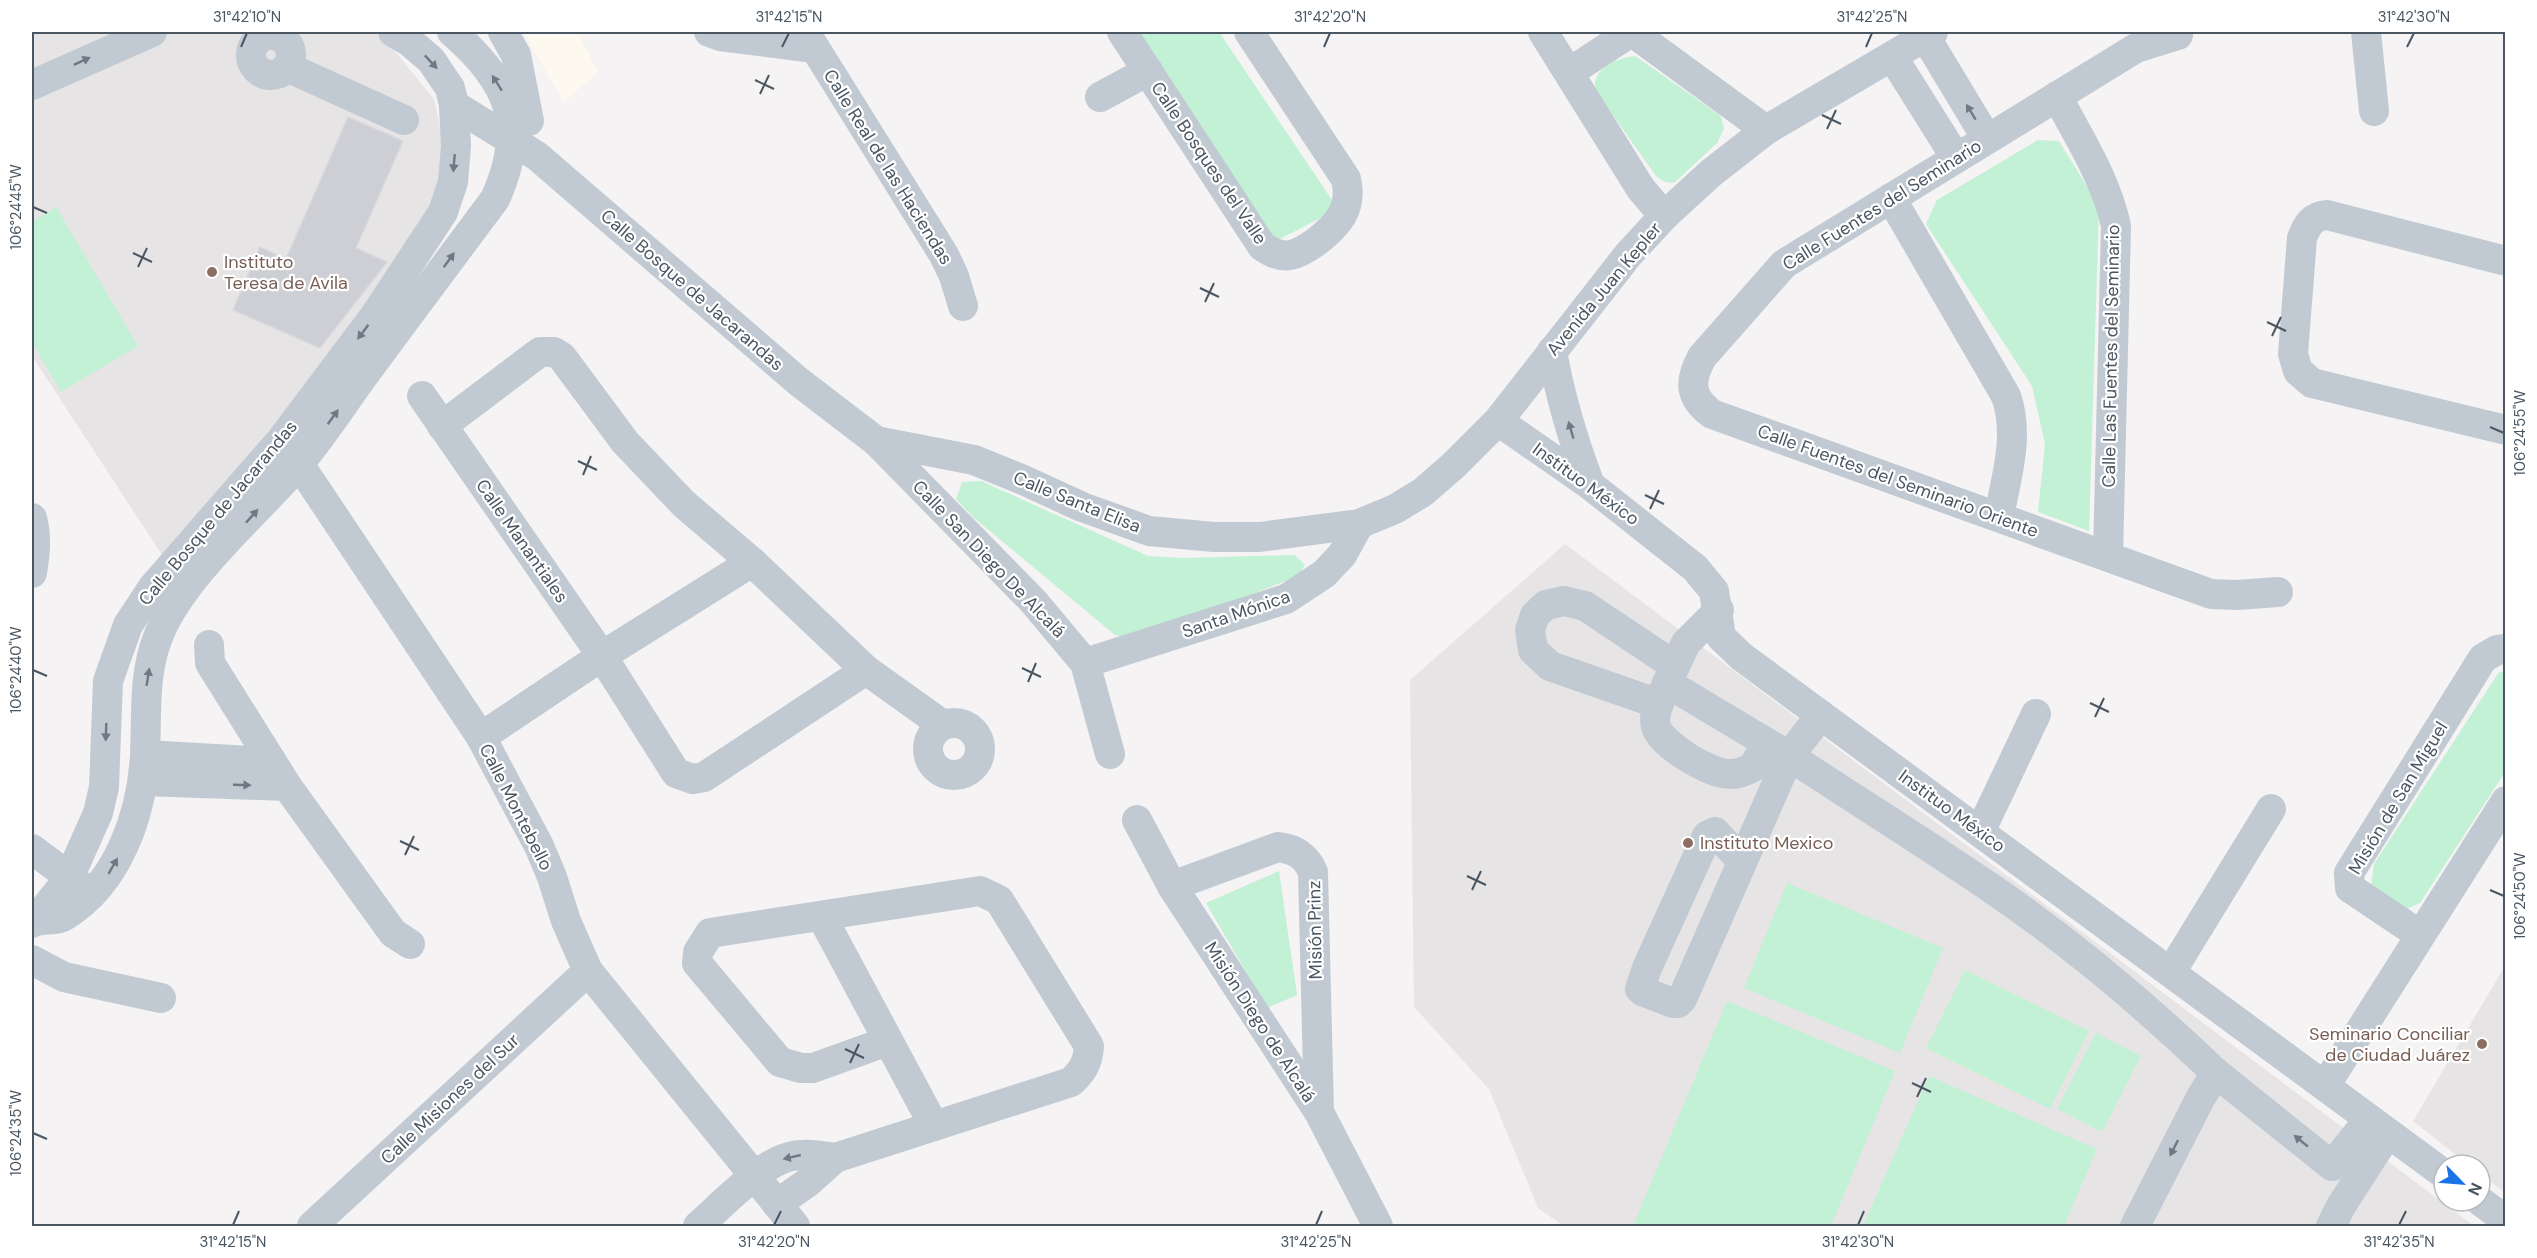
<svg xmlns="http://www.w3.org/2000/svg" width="2537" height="1258" font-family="'DM Sans',sans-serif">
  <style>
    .commercial { fill: #fdf9ef }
    .education { fill: #e6e4e5 }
    .green { fill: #c3f1d5 }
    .building { fill: #cdcfd5; stroke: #d7d9de; stroke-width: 1.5 }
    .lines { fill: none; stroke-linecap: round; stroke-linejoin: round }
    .minor { stroke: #c1cad2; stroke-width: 30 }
    .oneway { fill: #6e7983 }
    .ticks { fill: none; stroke: #4a5661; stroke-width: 2 }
    .education-dot { fill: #8d6e63; stroke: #fff; stroke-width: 2 }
    .labels { text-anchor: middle; stroke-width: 4.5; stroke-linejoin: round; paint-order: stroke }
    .street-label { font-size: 18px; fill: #4a5661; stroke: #fff }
    .education-label { font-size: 18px; fill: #785e54; stroke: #fff; text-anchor: start }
    .neatline { fill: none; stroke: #4a5661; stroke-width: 2 }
    .ticks-label { font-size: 15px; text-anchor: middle; fill: #4a5661 }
  </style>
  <rect width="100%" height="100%" fill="#f5f3f3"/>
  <!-- commercial -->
  <path class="commercial" d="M523 32H577L598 72 564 102Z"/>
  <!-- education -->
  <g class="education">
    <path d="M32 32H374L384 38 434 99 447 162 423 233 261 449 164 558 32 356Z"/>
    <path d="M1565 544 2474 1226H1564L1538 1208 1489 1089 1414 1007 1410 680Z"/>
    <path d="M2505 966V1193L2480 1173V1165H2469L2413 1121Z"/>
  </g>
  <!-- green -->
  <g class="green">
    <path d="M1131 32H1219L1338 209 1272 243Z"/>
    <path d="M1635 56 1721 116 1724 129 1717 143 1674 183 1665 182 1656 176 1595 90C1592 68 1617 58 1635 56Z"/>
    <path d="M2038 140 2059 141 2099 206 2089 531 2038 512 2045 444 2032 386 1926 224 1937 200Z"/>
    <path d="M56 207 138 346 61 392 32 342V222Z"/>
    <path d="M981 481 1148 556 1183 558 1295 555 1305 565 1298 576 1138 639 1115 635 973 517 956 499 962 482Z"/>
    <path d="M2499 672H2505V772L2420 903 2404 910 2371 886 2374 864Z"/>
    <path d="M1279 871 1297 995 1267 1008 1206 903Z"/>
    <path d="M1787 883 1943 948 1900 1053 1744 988Z"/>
    <path d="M1965 970 2089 1031 2050 1109 1926 1048Z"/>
    <path d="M1727 1001 1895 1071 1831 1226H1633Z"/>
    <path d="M2096 1033 2141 1056 2102 1132 2057 1109Z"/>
    <path d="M1929 1076 2097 1149 2064 1226H1863Z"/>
  </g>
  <!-- building -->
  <path class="building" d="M348 117 403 141 356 248 387 262 320 348 233 310 260 247 286 259Z"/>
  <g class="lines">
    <!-- minor -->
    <g class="minor">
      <path d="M503 32 516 55 529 121"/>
      <path d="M709 32 720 36 814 48"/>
      <path d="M805 32 944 255 954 276 963 306"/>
      <path d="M1122 32 1262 246C1284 262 1296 256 1316 242 1338 225 1353 209 1346 179L1249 32"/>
      <path d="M1543 32 1641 189 1664 216"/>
      <path d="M1632 32 1766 130"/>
      <path d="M2366 32 2374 111"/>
      <path d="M2178 35 2136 48 1784 264 1702 357C1689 381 1689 397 1712 414L2211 594 2237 595 2278 592"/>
      <circle cx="271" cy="55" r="20"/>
      <path d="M1925 36 1987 139"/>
      <path d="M1892 56 1956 158"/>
      <path d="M287 67 404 120"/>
      <path d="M1570 72 1631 32"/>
      <path d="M32 85 152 32"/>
      <path d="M2057 96C2079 138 2106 179 2116 226L2108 556"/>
      <path d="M1100 97 1148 71"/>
      <path d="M454 105 537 156 799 382 876 441 1033 601 1085 663 1110 754"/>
      <path d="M1891 198 2006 396C2020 436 2006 477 1999 517"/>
      <path d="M2506 261 2327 215C2312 216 2307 225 2302 238L2293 354 2298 371 2312 383 2506 430"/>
      <path d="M1552 351C1560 397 1573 440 1590 485"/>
      <path d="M422 396 602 656 676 773 693 779 704 777 866 670"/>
      <path d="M1498 421 1590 485 1695 568 1714 591 1721 637 1742 657 2444 1174"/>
      <path d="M442 426 540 352H554L562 357 625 442 684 504 752 562 866 670 943 725"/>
      <path d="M876 441 974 460 1021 479 1082 507 1149 531 1214 537H1260L1359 524 1395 509 1423 492 1454 465 1498 421 1628 255 1664 216 1711 173 1766 130 1933 32"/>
      <path d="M289 449 481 737 539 846 552 877 566 921 588 971 795 1226"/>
      <path d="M32 518C37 537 35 554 32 573"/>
      <path d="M1719 610 1686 643 1667 683 1789 756 1682 999 1678 1003H1673L1642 991 1640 989 1647 968 1707 836 1715 832 1741 860"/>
      <path d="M209 645 210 663 287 786 393 933 410 944"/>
      <path d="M1085 663 1286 599 1324 574 1342 555 1359 524"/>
      <path d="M1666 686C1661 698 1652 713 1656 727 1663 746 1710 774 1730 774 1738 774 1746 771 1753 767L1767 743"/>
      <path d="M1659 704 1550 666 1533 650 1530 630 1535 615 1546 605 1564 601 1585 606 1675 666"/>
      <path d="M1821 715 1789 756C1856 800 1925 843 1991 888 2071 943 2146 1006 2216 1073"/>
      <circle cx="954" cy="749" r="26"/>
      <path d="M481 737 602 656 752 562"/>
      <path d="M145 755 271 762"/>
      <path d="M143 781 287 786"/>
      <path d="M1137 820 1172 886 1319 1112 1378 1226"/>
      <path d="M1980 832 2036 714"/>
      <path d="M32 849 85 889"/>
      <path d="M1172 886 1278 847C1295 849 1306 856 1313 872L1319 1112"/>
      <path d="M822 917 934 1126"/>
      <path d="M35 921 69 878 98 813 104 787 108 681 128 625 153 587 282 439 376 314 443 212 453 182 456 146 454 105 450 88 431 60 410 42 393 32"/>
      <path d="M32 923C42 917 57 922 66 915 119 882 142 813 145 754 147 714 143 675 158 637 181 577 255 515 298 465 321 438 341 407 362 378 406 318 451 258 495 199 528 126 510 82 452 32"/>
      <path d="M2420 935 2350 888 2349 873 2483 658 2497 650 2506 649"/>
      <path d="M32 960 64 977 161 998"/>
      <path d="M2171 972 2271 809"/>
      <path d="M2325 1086 2506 801"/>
      <path d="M2480 1201 2506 1220"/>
      <path d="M777 1204 807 1183 835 1158"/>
      <path d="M312 1226 588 971"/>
      <path d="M698 1226C720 1207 764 1160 793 1156 807 1153 821 1156 835 1158L1071 1082C1083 1071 1088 1062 1089 1046L999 900 980 891 710 933 698 952 697 963 780 1062 801 1068H813L888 1041"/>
      <path d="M2135 1226 2201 1097 2216 1073 2332 1166 2369 1119"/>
      <path d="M2331 1226 2341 1206 2388 1133"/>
    </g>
  </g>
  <!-- one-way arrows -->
  <defs><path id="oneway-solid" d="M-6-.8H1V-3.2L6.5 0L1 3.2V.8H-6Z" transform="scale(1.5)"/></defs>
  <g class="oneway">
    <use href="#oneway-solid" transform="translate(82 61) rotate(-25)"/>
    <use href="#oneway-solid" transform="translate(431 62) rotate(47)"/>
    <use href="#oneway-solid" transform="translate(497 83) rotate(-122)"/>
    <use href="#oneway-solid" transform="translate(1971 112) rotate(-121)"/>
    <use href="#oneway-solid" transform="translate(454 163) rotate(95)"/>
    <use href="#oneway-solid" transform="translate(449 260) rotate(-54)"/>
    <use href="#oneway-solid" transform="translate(363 332) rotate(127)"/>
    <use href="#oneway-solid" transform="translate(333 417) rotate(-54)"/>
    <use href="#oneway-solid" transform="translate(1571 430) rotate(-106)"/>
    <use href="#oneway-solid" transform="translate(252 516) rotate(-48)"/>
    <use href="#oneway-solid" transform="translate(148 677) rotate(-81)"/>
    <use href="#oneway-solid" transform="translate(106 732) rotate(92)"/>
    <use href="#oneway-solid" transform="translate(242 785) rotate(2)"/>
    <use href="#oneway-solid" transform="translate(113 866) rotate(-60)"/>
    <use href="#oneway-solid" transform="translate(2301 1141) rotate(-141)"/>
    <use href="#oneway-solid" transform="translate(2174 1148) rotate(117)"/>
    <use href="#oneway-solid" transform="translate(792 1157) rotate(167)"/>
  </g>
  <!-- ticks -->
  <path class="ticks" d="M241 47 247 33M782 47 789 33M1324 47 1330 33M1866 47 1872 33M2407 47 2414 33M755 80 774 89M760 94 769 75M1822 115 1841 124M1827 129 1836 110M33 207 47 213M133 253 152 262M138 267 147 248M1200 288 1219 297M1205 302 1214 283M2267 322 2286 331M2272 336 2281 317M2490 427 2504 433M578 461 597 470M583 475 591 456M1645 495 1664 504M1650 509 1659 490M1022 668 1041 677M33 670 47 676M1028 682 1036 663M2090 703 2109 712M2095 717 2104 698M400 841 419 850M405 855 414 836M1467 876 1486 885M1472 890 1481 871M2490 890 2504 896M845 1049 864 1058M850 1063 859 1044M1912 1083 1931 1092M1917 1097 1926 1078M33 1133 47 1139M233 1225 239 1211M774 1225 781 1211M1316 1225 1322 1211M1858 1225 1864 1211M2399 1225 2406 1211"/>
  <!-- markers -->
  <g class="education-dot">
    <circle cx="212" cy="272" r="6"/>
    <circle cx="1688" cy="843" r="6"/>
    <circle cx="2482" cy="1044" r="6"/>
  </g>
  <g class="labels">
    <!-- street labels -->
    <g class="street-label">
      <text transform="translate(1209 163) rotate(56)" y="6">Calle Bosques del Valle</text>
      <text transform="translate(888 167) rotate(58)" y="6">Calle Real de las Haciendas</text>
      <text transform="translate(1882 205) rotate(-32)" y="6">Calle Fuentes del Seminario</text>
      <text transform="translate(1604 289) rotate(-50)" y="6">Avenida Juan Kepler</text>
      <text transform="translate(692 290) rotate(41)" y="6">Calle Bosque de Jacarandas</text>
      <text transform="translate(2111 356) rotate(-89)" y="6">Calle Las Fuentes del Seminario</text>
      <text transform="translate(1898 481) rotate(20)" y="6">Calle Fuentes del Seminario Oriente</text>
      <text transform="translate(1586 484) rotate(36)" y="6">Instituo México</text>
      <text transform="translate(1077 502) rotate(22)" y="6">Calle Santa Elisa</text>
      <text transform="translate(218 513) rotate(-50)" y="6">Calle Bosque de Jacarandas</text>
      <text transform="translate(522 541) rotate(55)" y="6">Calle Manantiales</text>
      <text transform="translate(989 559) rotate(46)" y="6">Calle San Diego De Alcalá</text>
      <text transform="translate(1236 614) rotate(-19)" y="6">Santa Mónica</text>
      <text transform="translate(2398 798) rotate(-59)" y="6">Misión de San Miguel</text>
      <text transform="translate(516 807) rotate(63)" y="6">Calle Montebello</text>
      <text transform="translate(1952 811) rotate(36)" y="6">Instituo México</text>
      <text transform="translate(1315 930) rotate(-91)" y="6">Misión Prinz</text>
      <text transform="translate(1260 1022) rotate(57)" y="6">Misión Diego de Alcalá</text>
      <text transform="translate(450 1099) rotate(-43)" y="6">Calle Misiones del Sur</text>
    </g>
    <!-- education labels -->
    <g class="education-label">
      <text x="224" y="268">Instituto<tspan x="224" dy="21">Teresa de Avila</tspan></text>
      <text x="1700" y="849">Instituto Mexico</text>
      <text x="2470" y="1040" text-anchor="end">Seminario Conciliar<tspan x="2470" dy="21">de Ciudad Juárez</tspan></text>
    </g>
  </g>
  <!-- border -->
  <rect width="2537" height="1258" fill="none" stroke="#ffffff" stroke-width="66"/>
  <!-- north arrow -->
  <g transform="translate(2462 1183) rotate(115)"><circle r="28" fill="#ffffff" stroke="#b7bbc0" stroke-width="1.5"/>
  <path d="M0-4.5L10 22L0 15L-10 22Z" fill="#1a73e8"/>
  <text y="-9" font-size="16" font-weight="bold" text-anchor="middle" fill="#4a5661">N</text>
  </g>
  <rect x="33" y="33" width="2471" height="1192" class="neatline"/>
  <g class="ticks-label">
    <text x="247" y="22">31°42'10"N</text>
    <text x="789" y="22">31°42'15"N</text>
    <text x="1330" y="22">31°42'20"N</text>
    <text x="1872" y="22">31°42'25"N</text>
    <text x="2414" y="22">31°42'30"N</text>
    <text transform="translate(16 207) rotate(-90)" y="5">106°24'45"W</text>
    <text transform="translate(2520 433) rotate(-90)" y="5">106°24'55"W</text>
    <text transform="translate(16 670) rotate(-90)" y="5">106°24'40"W</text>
    <text transform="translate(2520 896) rotate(-90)" y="5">106°24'50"W</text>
    <text transform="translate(16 1133) rotate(-90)" y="5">106°24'35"W</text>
    <text x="233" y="1247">31°42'15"N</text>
    <text x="774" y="1247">31°42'20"N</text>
    <text x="1316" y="1247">31°42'25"N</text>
    <text x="1858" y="1247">31°42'30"N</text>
    <text x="2399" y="1247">31°42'35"N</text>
  </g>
</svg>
